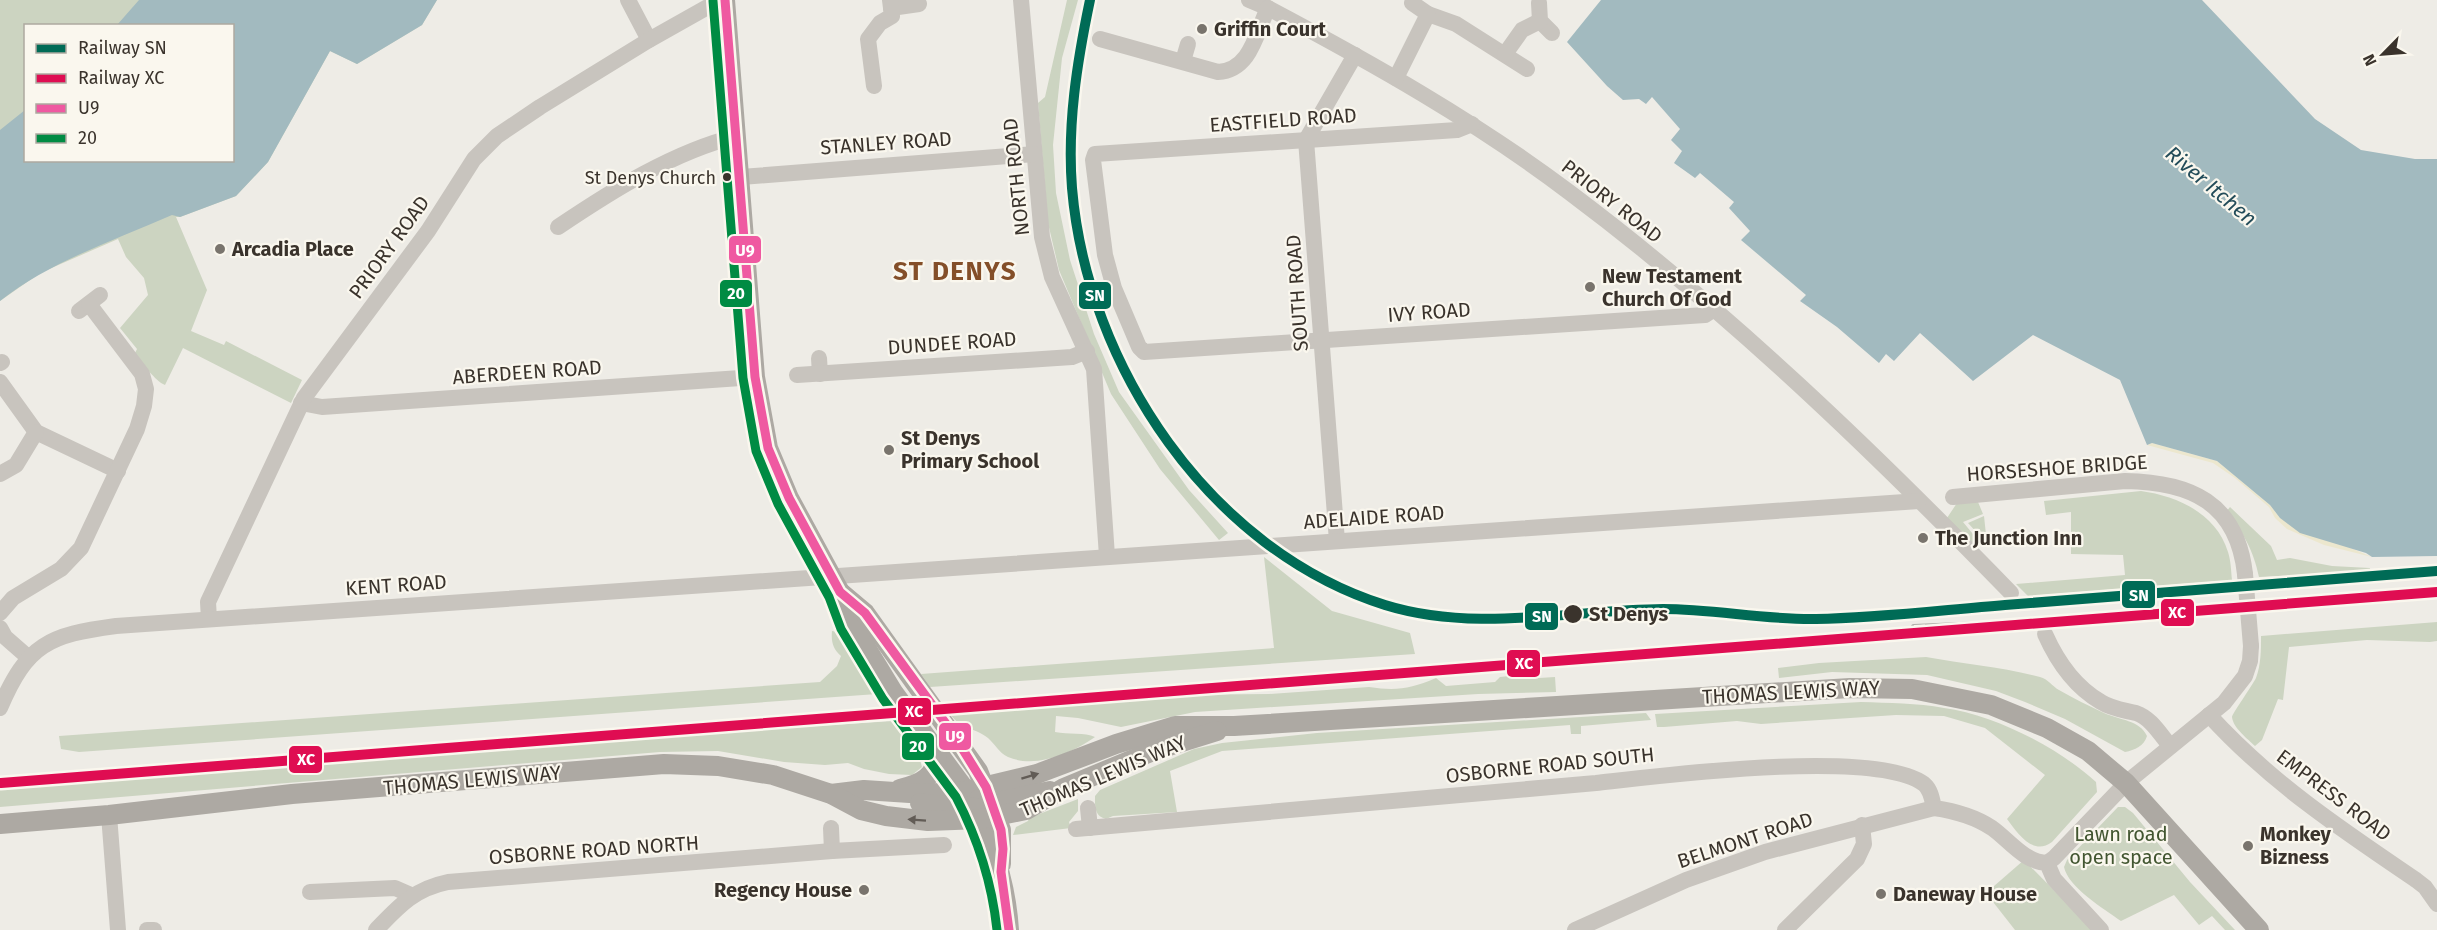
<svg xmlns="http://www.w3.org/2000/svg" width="2437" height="930" font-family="'Fira Sans',sans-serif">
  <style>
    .green { fill: #ccd4c1; fill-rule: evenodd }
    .sand { fill: #ece7ce }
    .water { fill: #a2babf }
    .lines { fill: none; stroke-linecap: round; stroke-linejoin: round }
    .minor { stroke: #c8c4be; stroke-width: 16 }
    .major { stroke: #ada9a3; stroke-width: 20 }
    .rail-casing { stroke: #b0ada8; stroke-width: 6 }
    .rail { stroke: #faf7ee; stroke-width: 4; stroke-dasharray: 11; stroke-linecap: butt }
    .minor-bridge { stroke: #c8c4be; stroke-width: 16 }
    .bus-1-casing { stroke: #faf7ee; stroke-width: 14 }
    .bus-2-casing { stroke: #faf7ee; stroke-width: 14 }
    .bus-1 { stroke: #ef59a1; stroke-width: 9 }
    .bus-2 { stroke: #008b43; stroke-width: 9 }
    .rail-1-casing { stroke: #faf7ee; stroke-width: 15 }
    .rail-2-casing { stroke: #faf7ee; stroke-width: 15 }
    .rail-1 { stroke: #006b56; stroke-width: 10 }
    .rail-2 { stroke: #df0d52; stroke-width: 10 }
    .oneway { fill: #625c56 }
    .poi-dot { fill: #79746d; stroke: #faf7ee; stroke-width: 2 }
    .bus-dot { fill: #3a332c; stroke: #faf7ee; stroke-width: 2 }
    .labels { text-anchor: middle; stroke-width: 4.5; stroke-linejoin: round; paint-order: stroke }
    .bus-label { font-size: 18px; fill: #3a332c; stroke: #faf7ee; text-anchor: end }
    .poi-label { font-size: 20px; font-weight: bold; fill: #3a332c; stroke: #faf7ee; text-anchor: start }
    .street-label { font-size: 20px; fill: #3a332c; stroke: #faf7ee }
    .stop-label { font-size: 20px; font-weight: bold; fill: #3a332c; stroke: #faf7ee; text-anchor: start }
    .park-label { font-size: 20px; fill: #425631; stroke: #faf7ee }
    .water-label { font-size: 21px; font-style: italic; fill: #234c59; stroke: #faf7ee }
    .district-label { font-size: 26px; font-weight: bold; letter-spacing: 1.5px; fill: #844f29; stroke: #faf7ee }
    .line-badge { stroke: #faf7ee; stroke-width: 2 }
    .badge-label { font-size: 16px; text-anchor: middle; font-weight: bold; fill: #fff }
  </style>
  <rect width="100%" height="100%" fill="#eeece6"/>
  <!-- green -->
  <g class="green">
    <path d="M0 0H437L422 25 357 64 330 51 268 162 236 196 180 217H176L207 290 191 331 224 345 226 341 302 380 291 403 183 348 165 385C155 381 143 363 134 355L137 349 120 328 148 295 144 278 126 257 118 239 40 273 0 301ZM26 26H232V160H26Z"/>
    <path d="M1067 0H1078L1062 58 1053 145 1056 193 1070 260 1094 334 1119 392 1189 490 1228 533 1219 540 1160 469 1111 394 1059 270 1048 223 1038 103 1045 97Z"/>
    <path d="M2141 491C2177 496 2216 513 2228 552 2231 561 2231 571 2232 580L2028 596 2016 584 2125 575 2123 555 2071 554V512L2046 515 2044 501Z"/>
    <path d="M1978 502 1983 514 1963 522 1977 539 1971 543 1947 518 1957 503Z"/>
    <path d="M2230 507 2271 546 2277 560 2290 558 2332 566 2370 568V571L2259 577C2253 549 2244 534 2226 512Z"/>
    <path d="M1984 516 1987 544 1978 546V534L1968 523Z"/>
    <path d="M1264 557 1332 611 1410 633 1415 654 930 687 921 674 1274 648Z"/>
    <path d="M2437 622V641L2430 642 2367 640 2289 647 2283 700 2278 699 2262 740 2255 746C2248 739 2233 728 2232 717 2232 714 2252 686 2256 678 2261 665 2261 650 2261 636Z"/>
    <path d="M832 631 838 632 877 694 79 752 61 749 59 736 820 682 837 666 841 656C833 649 831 642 832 631Z"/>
    <path d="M1926 657C1964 664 2003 667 2040 677 2048 679 2052 686 2059 690 2073 698 2089 706 2104 713 2119 720 2140 720 2147 736 2144 746 2135 750 2125 752L2065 719 2025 702 1996 691 1927 675 1832 672 1779 678 1778 668 1819 663Z"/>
    <path d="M1539 673V678L1555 677 1556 692 1478 694 1195 712 1121 727 1078 718 1056 716 1055 732C1068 735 1085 732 1095 737 1072 753 1036 769 1008 757 999 753 995 744 988 738 971 725 962 732 947 710L1164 695 1269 694 1369 687C1396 691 1410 689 1436 678L1446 686 1495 682 1500 677Z"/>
    <path d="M1861 702C1889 703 1917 703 1944 708 1995 715 2059 748 2096 782L2097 792 2052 842C2033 856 2018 834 2007 819L2045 775 1985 728 1944 716 1896 715 1761 724 1737 721 1664 727H1657L1655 714Z"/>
    <path d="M1646 713 1651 720 1581 726V734H1571L1570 725 1222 751 1170 771 1177 812 1113 816 1106 819C1094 816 1095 806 1095 796L1100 790 1194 749 1222 743 1317 733Z"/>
    <path d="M893 721 919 756 922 767 912 775 889 774 864 769 848 763 825 765 784 762 718 751 660 752 0 807V788L668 733 739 731Z"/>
    <path d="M1078 799V811L1069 822 1071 828 1013 835 1016 827 1028 821 1029 818Z"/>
    <path d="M2118 807H2125L2133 813 2190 882 2235 930H2225L2212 916 2199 925 2174 895 2121 921C2104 909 2068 887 2064 867L2067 860Z"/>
    <path d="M2024 860 2093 930H2015L1986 893Z"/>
  </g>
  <!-- sand -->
  <path class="sand" d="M2152 443 2217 461 2270 505 2280 518 2372 557 2324 545 2287 529 2275 518 2269 507 2235 478 2213 463 2147 445Z"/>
  <!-- water -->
  <g class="water">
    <path d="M139 0H437L422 25 357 64 330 51 268 162 236 196 180 217 172 215C113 241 51 261 0 301V130L25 110 26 160H232V26L117 25Z"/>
    <path d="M1601 0H2202L2315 119 2361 150 2415 159H2437V556L2372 557 2366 553 2300 533 2280 518 2270 505 2217 461 2152 443 2147 445 2120 380 2033 335 1973 381 1920 333 1894 361 1886 354 1879 363 1837 327 1800 301 1806 295 1741 240 1750 231 1729 208 1734 202 1700 173 1695 178 1674 163 1682 151 1671 140 1680 129 1652 97 1646 104 1639 99 1623 100 1607 86 1567 42Z"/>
  </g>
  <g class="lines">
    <!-- minor -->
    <g class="minor">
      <path d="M628 0 649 40"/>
      <path d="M1021 0 1042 237 1052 277 1094 369 1107 556"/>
      <path d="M1249 0 1268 8C1372 63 1475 121 1569 192 1728 311 1873 451 2011 593"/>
      <path d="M1412 3 1428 14 1456 24 1527 69"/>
      <path d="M1539 3 1540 21 1552 33"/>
      <path d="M891 8 919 4"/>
      <path d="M1100 39 1218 72C1251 70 1256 33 1268 8"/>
      <path d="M1505 54 1522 30 1540 21"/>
      <path d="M1183 61 1188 44"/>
      <path d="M1396 78 1428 14"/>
      <path d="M874 86 868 39 880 23 892 16 890 0"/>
      <path d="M1472 124 1457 130 1095 154 1093 160 1105 255 1114 288 1139 347 1144 352 1705 315 1714 309"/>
      <path d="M741 177 1034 154"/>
      <path d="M558 227C613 190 673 152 737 136"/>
      <path d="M79 311 100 295"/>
      <path d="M819 358 820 374"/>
      <path d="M0 363 2 362"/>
      <path d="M797 375 1072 357 1087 351"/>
      <path d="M0 382 36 432 118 471"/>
      <path d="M301 403 322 407 755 377"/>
      <path d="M0 474 16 465 36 432"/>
      <path d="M1953 497 2125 481C2190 482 2237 502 2245 574"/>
      <path d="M1337 541 1306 140 1355 55"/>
      <path d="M0 613 13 598 61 569 81 548 137 429 144 406 146 389 142 374 89 304"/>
      <path d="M209 619 208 602 304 398 428 231 474 159 497 136 540 107 649 40 720 0"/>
      <path d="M0 628 5 637 29 658"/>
      <path d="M2045 634C2057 661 2075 687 2101 702 2112 709 2124 710 2136 713 2151 718 2160 734 2170 746"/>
      <path d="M0 708C27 644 49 635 116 626L1919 501"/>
      <path d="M2209 715C2270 782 2342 830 2416 880L2425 887 2437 904"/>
      <path d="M1088 808 1090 828"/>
      <path d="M109 815 118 930"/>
      <path d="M831 828 832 851"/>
      <path d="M1076 829 1596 783C1659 776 1875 748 1924 784 1931 790 1932 799 1934 808 1955 811 1974 816 1992 828 2009 840 2024 862 2047 863L2054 879 2101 930"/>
      <path d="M2047 863 2054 858 2126 783 2224 703 2245 676 2250 661 2251 646"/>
      <path d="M310 892 395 888 411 895"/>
      <path d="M147 930H154"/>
      <path d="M376 930C399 906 414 889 448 882L832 851 944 845"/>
      <path d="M1575 930 1686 880 1765 852 1934 808"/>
      <path d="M1785 930 1857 859 1864 844 1862 825"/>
    </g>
    <!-- major -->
    <g class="major">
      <path d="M725 0 755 377 768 448 789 498 840 592 851 623 893 692 966 791C990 833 1006 882 1009 930"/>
      <path d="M840 592 865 613 978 771 1001 830V864"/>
      <path d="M900 789C921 784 937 777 937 752"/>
      <path d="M831 794 864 790 925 794 966 791 1037 774 1116 744 1175 726H1234L1850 688 1912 689 1991 705 2047 728 2088 751 2126 783 2259 930"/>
      <path d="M979 799 992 803 1050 791"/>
      <path d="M920 803C939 807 970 804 985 811"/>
      <path d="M0 824 109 815 292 794 664 764 718 766 773 775 831 794 861 810 886 816 928 821 981 819 1026 810 1064 788 1153 751 1217 731"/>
    </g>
    <!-- rail casing -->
    <g class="rail-casing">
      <path id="rail" d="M1914 627 2163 616 2253 609"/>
    </g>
    <!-- rail -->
    <use href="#rail" class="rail"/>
    <!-- minor-bridge -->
    <path class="minor-bridge" d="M2245 574 2251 646"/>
    <!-- bus-1 casing -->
    <g class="bus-1-casing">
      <path id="bus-1" d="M725 0 755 377 768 448 789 498 840 592 865 613 952 732 986 787 1001 830 1003 849 1001 872 1009 930"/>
    </g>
    <!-- bus-2 casing -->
    <g class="bus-2-casing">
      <path id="bus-2" d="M713 1 743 378 756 451 778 504 829 597 841 629 883 699 956 797C978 839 992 883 997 930"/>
    </g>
    <!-- bus-1 -->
    <use href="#bus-1" class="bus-1"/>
    <!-- bus-2 -->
    <use href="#bus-2" class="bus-2"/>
    <!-- rail-1 casing -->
    <g class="rail-1-casing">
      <path id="rail-1" d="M1090 0C1077 62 1067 125 1072 188 1087 366 1210 550 1385 605 1475 633 1571 610 1663 609 1714 609 1765 620 1816 619 1879 618 1942 610 2005 605 2149 594 2293 583 2437 571"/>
    </g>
    <!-- rail-2 casing -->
    <g class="rail-2-casing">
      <path id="rail-2" d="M1 783 2437 592"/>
    </g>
    <!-- rail-1 -->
    <use href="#rail-1" class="rail-1"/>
    <!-- rail-2 -->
    <use href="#rail-2" class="rail-2"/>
  </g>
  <!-- one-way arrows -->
  <defs><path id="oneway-solid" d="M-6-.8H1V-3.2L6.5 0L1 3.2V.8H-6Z" transform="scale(1.5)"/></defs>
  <g class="oneway">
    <use href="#oneway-solid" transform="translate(1030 776) rotate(-17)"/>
    <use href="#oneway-solid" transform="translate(917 820) rotate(-176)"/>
  </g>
  <!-- markers -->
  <g class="poi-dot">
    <circle cx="1202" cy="29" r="6"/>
    <circle cx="220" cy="249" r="6"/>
    <circle cx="1590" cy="287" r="6"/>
    <circle cx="889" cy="450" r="6"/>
    <circle cx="1923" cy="538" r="6"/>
    <circle cx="2248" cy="846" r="6"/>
    <circle cx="864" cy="890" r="6"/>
    <circle cx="1881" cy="894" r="6"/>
  </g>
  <g class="bus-dot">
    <circle cx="727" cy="177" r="5"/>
    <circle cx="1573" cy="614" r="10"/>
  </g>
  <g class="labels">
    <!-- bus labels -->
    <g class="bus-label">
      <text x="716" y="184">St Denys Church</text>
    </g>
    <!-- poi labels -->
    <g class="poi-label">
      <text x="1214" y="36">Griffin Court</text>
      <text x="232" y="256">Arcadia Place</text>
      <text x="1602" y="283">New Testament<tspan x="1602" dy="23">Church Of God</tspan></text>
      <text x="901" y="445">St Denys<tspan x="901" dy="23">Primary School</tspan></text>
      <text x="1935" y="545">The Junction Inn</text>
      <text x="2260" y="841">Monkey<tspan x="2260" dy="23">Bizness</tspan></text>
      <text x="852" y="897" text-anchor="end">Regency House</text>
      <text x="1893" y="901">Daneway House</text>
    </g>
    <!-- street labels -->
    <g class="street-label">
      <text transform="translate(1283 120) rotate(-4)" y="7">EASTFIELD ROAD</text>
      <text transform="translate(886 143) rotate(-4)" y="7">STANLEY ROAD</text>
      <text transform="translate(1016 177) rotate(-96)" y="7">NORTH ROAD</text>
      <text transform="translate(1612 201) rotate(38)" y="7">PRIORY ROAD</text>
      <text transform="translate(389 247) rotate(-54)" y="7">PRIORY ROAD</text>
      <text transform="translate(1297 293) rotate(-94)" y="7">SOUTH ROAD</text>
      <text transform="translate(1429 312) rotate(-4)" y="7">IVY ROAD</text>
      <text transform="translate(952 343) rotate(-4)" y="7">DUNDEE ROAD</text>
      <text transform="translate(527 372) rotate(-4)" y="7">ABERDEEN ROAD</text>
      <text transform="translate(2057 468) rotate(-4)" y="7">HORSESHOE BRIDGE</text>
      <text transform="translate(1374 517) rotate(-4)" y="7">ADELAIDE ROAD</text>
      <text transform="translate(396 585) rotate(-4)" y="7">KENT ROAD</text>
      <text transform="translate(1791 692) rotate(-3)" y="7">THOMAS LEWIS WAY</text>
      <text transform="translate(1550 765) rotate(-6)" y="7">OSBORNE ROAD SOUTH</text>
      <text transform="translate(1103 776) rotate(-23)" y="7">THOMAS LEWIS WAY</text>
      <text transform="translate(472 780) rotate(-5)" y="7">THOMAS LEWIS WAY</text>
      <text transform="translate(2334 795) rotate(37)" y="7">EMPRESS ROAD</text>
      <text transform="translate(1745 840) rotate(-18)" y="7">BELMONT ROAD</text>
      <text transform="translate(594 850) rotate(-4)" y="7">OSBORNE ROAD NORTH</text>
    </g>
    <!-- stop labels -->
    <g class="stop-label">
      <text x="1589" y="621">St Denys</text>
    </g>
    <!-- park labels -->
    <g class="park-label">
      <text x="2121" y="841">Lawn road<tspan x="2121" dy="23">open space</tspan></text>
    </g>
    <!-- water labels -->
    <g class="water-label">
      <text transform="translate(2211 186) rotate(40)" y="7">River Itchen</text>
    </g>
    <!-- district labels -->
    <g class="district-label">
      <text x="955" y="280">ST DENYS</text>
    </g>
  </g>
  <g class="line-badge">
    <rect x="728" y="235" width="34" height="29" rx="6" fill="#ef59a1"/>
    <rect x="719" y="279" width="34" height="29" rx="6" fill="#008b43"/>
    <rect x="1078" y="281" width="34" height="29" rx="6" fill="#006b56"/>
    <rect x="2121" y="580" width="35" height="29" rx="6" fill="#006b56"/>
    <rect x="2160" y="598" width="35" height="29" rx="6" fill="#df0d52"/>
    <rect x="1524" y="602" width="35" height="29" rx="6" fill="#006b56"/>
    <rect x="1506" y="649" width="35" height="29" rx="6" fill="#df0d52"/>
    <rect x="897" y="697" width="35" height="29" rx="6" fill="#df0d52"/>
    <rect x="938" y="722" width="34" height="29" rx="6" fill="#ef59a1"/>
    <rect x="901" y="732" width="34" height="29" rx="6" fill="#008b43"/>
    <rect x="288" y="745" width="35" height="29" rx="6" fill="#df0d52"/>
  </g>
  <g class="badge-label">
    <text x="745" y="256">U9</text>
    <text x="736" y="299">20</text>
    <text x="1095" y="301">SN</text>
    <text x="2139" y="601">SN</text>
    <text x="2177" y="618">XC</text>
    <text x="1542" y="622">SN</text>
    <text x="1524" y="669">XC</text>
    <text x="914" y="717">XC</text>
    <text x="955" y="742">U9</text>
    <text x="918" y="752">20</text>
    <text x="306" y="765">XC</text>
  </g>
  <!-- legend -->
  <rect x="24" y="24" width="210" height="138" fill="#faf7ee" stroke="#ada9a0" stroke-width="1.5"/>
  <rect x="36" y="44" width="30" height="9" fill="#006b56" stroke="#ada9a0" stroke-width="1.5"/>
  <text x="78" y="54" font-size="18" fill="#3a332c">Railway SN</text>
  <rect x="36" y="74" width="30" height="9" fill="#df0d52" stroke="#ada9a0" stroke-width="1.5"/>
  <text x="78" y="84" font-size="18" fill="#3a332c">Railway XC</text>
  <rect x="36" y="104" width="30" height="9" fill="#ef59a1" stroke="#ada9a0" stroke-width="1.5"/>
  <text x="78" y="114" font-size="18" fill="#3a332c">U9</text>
  <rect x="36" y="134" width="30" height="9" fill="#008b43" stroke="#ada9a0" stroke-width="1.5"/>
  <text x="78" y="144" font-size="18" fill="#3a332c">20</text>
  <!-- north arrow -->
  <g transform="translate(2383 54) rotate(245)" stroke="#faf7ee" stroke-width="4.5" paint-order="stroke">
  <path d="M0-4.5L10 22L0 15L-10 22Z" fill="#3a332c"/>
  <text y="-9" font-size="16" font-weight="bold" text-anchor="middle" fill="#3a332c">N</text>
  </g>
</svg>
